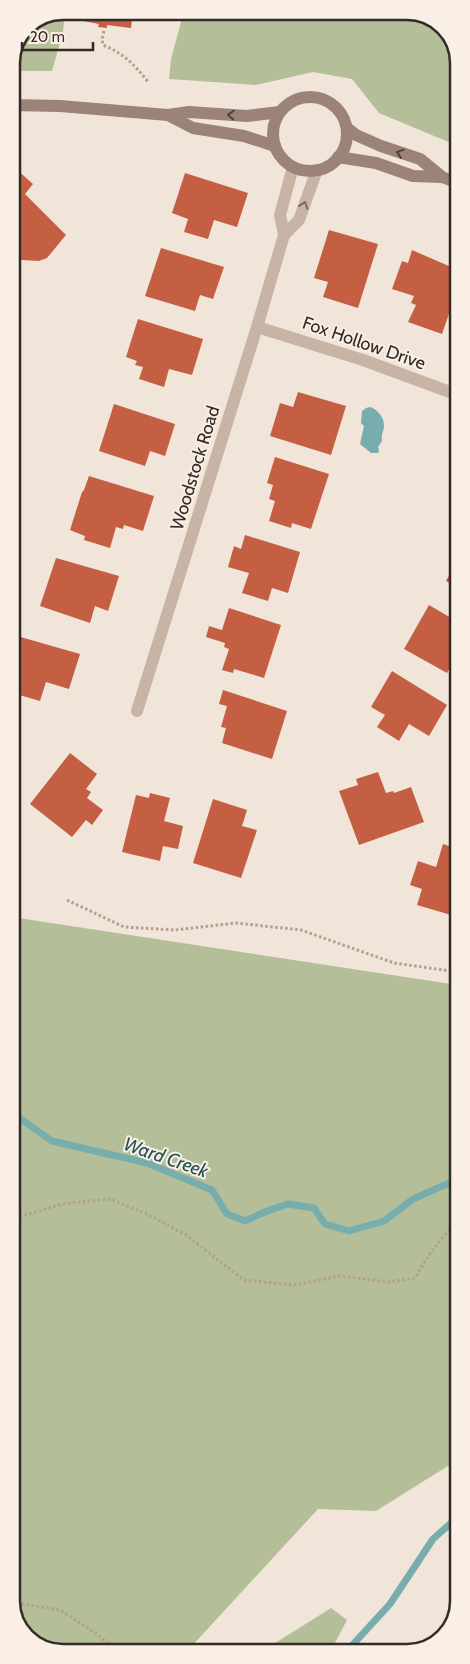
<svg xmlns="http://www.w3.org/2000/svg" width="470" height="1664" font-family="Cabin,sans-serif">
  <style>
    .green { fill: #b4bf99 }
    .water { fill: #78adad }
    .lines { fill: none; stroke-linecap: round; stroke-linejoin: round }
    .stream { stroke: #78adad; stroke-width: 7 }
    .building { fill: #c45f44 }
    .path { stroke: #b49e90; stroke-width: 3; stroke-dasharray: 2.5 2.5; stroke-linecap: butt }
    .street { stroke: #c8b4a5; stroke-width: 12 }
    .secondary { stroke: #9c8377; stroke-width: 12 }
    .oneway { stroke: #4e403a }
    .oneway2 { stroke: #77685f }
    .labels { text-anchor: middle; stroke-width: 4; stroke-linejoin: round; paint-order: stroke }
    .street-label { font-size: 18px; fill: #342a26; stroke: #f9efe5 }
    .water-label { font-size: 19px; font-style: italic; fill: #1d5355; stroke: #f9efe5 }
    .rim { fill: none; stroke: #342a26; stroke-width: 2.5 }
  </style>
  <rect width="100%" height="100%" fill="#f1e5d9"/>
  <!-- green -->
  <g class="green">
    <path d="M63 11H65L63 32 52 71H11V63L27 26Z"/>
    <path d="M184 11 413 12 441 24 458 53V146L379 113 352 79 313 72 256 85 169 79 171 59Z"/>
    <path d="M12 917 458 985 459 1459 376 1511 318 1509 191 1647 199 1652H57L29 1640 12 1611Z"/>
    <path d="M331 1608 347 1620 330 1652H261Z"/>
  </g>
  <!-- water -->
  <path class="water" d="M370 407C377 409 384 417 384 425 384 432 381 433 382 441L378 447 379 450 378 453H371L360 444 364 426 361 423 362 411 366 408Z"/>
  <g class="lines">
    <!-- stream -->
    <g class="stream">
      <path d="M12 1115H15L52 1141 147 1163 212 1190 227 1214 245 1221 267 1211 288 1204 314 1208 325 1224 349 1231 384 1221 413 1199 458 1179"/>
      <path d="M346 1652 390 1604 433 1539 459 1516"/>
    </g>
  </g>
  <!-- building -->
  <g class="building">
    <path d="M84 11H133L131 28 107 25V28L98 27 99 24 83 21Z"/>
    <path d="M15 168 33 184 25 194 66 235 47 258 39 261 21 260 11 250V173Z"/>
    <path d="M185 173 248 193 237 227 214 220 208 239 184 232 188 219 172 213Z"/>
    <path d="M329 230 378 244 358 308 323 297 328 282 314 278Z"/>
    <path d="M161 248 224 267 213 299 200 295 195 311 145 296Z"/>
    <path d="M412 250 458 270V288L442 334 408 322 416 305 411 303 414 296 392 289 402 261 408 263Z"/>
    <path d="M138 319 203 339 192 375 169 369 164 387 139 379 143 367 135 365 137 361 126 357Z"/>
    <path d="M298 392 346 406 331 455 270 436 280 403 293 407Z"/>
    <path d="M114 404 175 424 165 456 150 451 145 466 99 451Z"/>
    <path d="M275 457 329 474 311 529 292 523 291 528 269 521 275 501 269 499 273 485 267 483Z"/>
    <path d="M89 476 154 496 143 531 124 525 123 529 116 527 110 548 84 540 85 536 70 530 82 492 84 490Z"/>
    <path d="M245 535 300 552 288 593 272 588 268 601 242 593 249 573 228 567 234 546 241 549Z"/>
    <path d="M56 558 119 576 108 611 95 606 90 623 40 606Z"/>
    <path d="M458 559V588L446 581Z"/>
    <path d="M429 605 458 622V662L454 660 447 673 404 649Z"/>
    <path d="M229 608 281 625 264 678 234 669 233 673 222 670 229 649 224 647 225 643 206 637 209 626 222 630Z"/>
    <path d="M17 636 80 654 69 689 46 682 40 701 16 694 20 682 13 680 14 676 12 675V653Z"/>
    <path d="M392 671 447 705 429 736 409 724 399 741 377 727 385 715 371 707Z"/>
    <path d="M223 690 287 711 272 759 222 743 226 728 221 727 227 706 219 704Z"/>
    <path d="M70 753 97 774 86 789 91 792 87 798 103 810 92 825 86 820 72 837 30 804Z"/>
    <path d="M378 772 386 793 393 791 394 793 411 787 424 822 359 845 339 791 358 785 356 779Z"/>
    <path d="M150 793 170 798 164 821 183 826 178 849 163 846 160 861 122 852 136 795 149 798Z"/>
    <path d="M213 799 247 810 242 826 257 830 241 878 193 863Z"/>
    <path d="M443 844 458 849V917L417 905 422 889 410 885 418 861 436 867Z"/>
    <path d="M450 1623 446 1635 437 1640Z"/>
  </g>
  <g class="lines">
    <!-- path -->
    <g class="path">
      <path d="M104 31 102 39 103 45C123 53 135 65 148 82"/>
      <path d="M67 900 124 927 175 930 236 923 301 930 394 963 458 972"/>
      <path d="M12 1222 15 1218 62 1204 110 1199 147 1214 186 1235 244 1280 294 1285 340 1276 389 1282 415 1278 430 1253 458 1219"/>
      <path d="M12 1602 60 1610 97 1634 118 1652"/>
    </g>
    <!-- street -->
    <g class="street">
      <path d="M284 235 299 220 317 170"/>
      <path d="M257 327 363 360 458 395"/>
      <path d="M137 711 257 327 284 235 280 215 293 167"/>
    </g>
    <!-- secondary -->
    <g class="secondary">
      <circle cx="310" cy="134" r="37"/>
      <path d="M11 105 60 106 168 115 189 112 247 116 280 112"/>
      <path d="M168 115 193 128 244 136 275 146"/>
      <path d="M347 128 356 135 381 146 420 159 442 177 458 183"/>
      <path d="M338 157 376 163 413 176 442 177"/>
    </g>
  </g>
  <!-- one-way arrows -->
  <defs><path id="oneway-chevron" d="M-2-3.5L2.5 0L-2 3.5" fill="none" stroke-width="1.6" stroke-linecap="round" stroke-linejoin="round" transform="scale(1.25)"/></defs>
  <g class="oneway">
    <use href="#oneway-chevron" transform="translate(231 115) rotate(-177)"/>
    <use href="#oneway-chevron" transform="translate(400 153) rotate(-161)"/>
  </g>
  <use class="oneway2" href="#oneway-chevron" transform="translate(304 205) rotate(-71)"/>
  <g class="labels">
    <!-- street labels -->
    <g class="street-label">
      <text transform="translate(364 343) rotate(19)" y="6">Fox Hollow Drive</text>
      <text transform="translate(195 468) rotate(-73)" y="6">Woodstock Road</text>
    </g>
    <!-- water labels -->
    <g class="water-label">
      <text transform="translate(166 1157) rotate(19)" y="7">Ward Creek</text>
    </g>
  </g>
  <!-- crop -->
  <path d="M0 0H470V1664H0ZM63 20H407A43 43 0 0 1 450 63V1601A43 43 0 0 1 407 1644H63A43 43 0 0 1 20 1601V63A43 43 0 0 1 63 20Z" fill="#f9efe5" fill-rule="evenodd"/>
  <path class="rim" d="M63 20H407A43 43 0 0 1 450 63V1601A43 43 0 0 1 407 1644H63A43 43 0 0 1 20 1601V63A43 43 0 0 1 63 20Z"/>
  <!-- scale -->
  <path d="M22 42v8h71v-8" fill="none" stroke="#342a26" stroke-width="2.5"/>
  <text x="30" y="42" font-size="15" fill="#342a26" stroke="#f9efe5" stroke-width="4" paint-order="stroke">20 m</text>
</svg>
